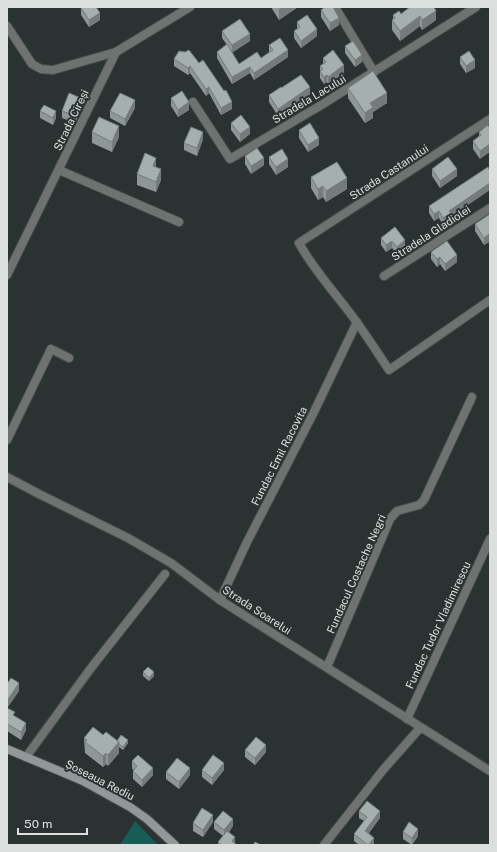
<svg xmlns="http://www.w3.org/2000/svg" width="497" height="852" font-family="'Public Sans',sans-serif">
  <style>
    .green { fill: #185d55 }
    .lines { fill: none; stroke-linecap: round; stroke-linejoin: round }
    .minor-casing { stroke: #464f4d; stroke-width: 10 }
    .secondary-casing { stroke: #464f4d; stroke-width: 10 }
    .minor { stroke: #6e7372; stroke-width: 8 }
    .secondary { stroke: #919897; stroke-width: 8 }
    .wall { fill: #8e9796 }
    .shaded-wall { fill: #747b7a }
    .building { fill: #a5b0ae; stroke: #747b7a }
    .labels { text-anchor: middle; stroke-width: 4; stroke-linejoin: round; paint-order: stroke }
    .street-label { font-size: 11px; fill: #dbe0df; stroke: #2a3331 }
  </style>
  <rect width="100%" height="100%" fill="#2a3331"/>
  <!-- green -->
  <path class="green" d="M135 821 136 822 158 845H120Z"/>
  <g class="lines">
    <!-- minor casing -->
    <g class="minor-casing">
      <g id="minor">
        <path d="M335 7 374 72"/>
        <path d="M7 26 32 64 41 69 53 70 116 52"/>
        <path d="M193 102 230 159 323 104 476 7"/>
        <path d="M490 119 299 243C312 267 330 287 346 308 362 328 375 349 389 370L490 300"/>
        <path d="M59 170 179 222"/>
        <path d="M7 275 116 52 190 7"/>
        <path d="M384 276 490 208"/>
        <path d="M7 440 51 349 69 358"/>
        <path d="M7 477 39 494 128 538 171 563 220 600 490 771"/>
        <path d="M220 600 247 542 313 414 357 322"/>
        <path d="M327 667 390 519 397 511 419 505 424 500 472 397"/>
        <path d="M407 719 490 539"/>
        <path d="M26 757 91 668 165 574"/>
        <path d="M324 845 383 770 420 728"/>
      </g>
    </g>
    <!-- secondary casing -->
    <g class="secondary-casing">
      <path id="secondary" d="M7 749 83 781 130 807 147 819 175 845"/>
    </g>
    <!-- minor -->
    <use href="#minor" class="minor"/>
    <!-- secondary -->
    <use href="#secondary" class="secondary"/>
  </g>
  <!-- wall -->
  <g class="wall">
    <path d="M271 7H298L279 20Z"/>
    <path d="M410 7 436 20 422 30 420 26 400 41 392 30V20H393V15L401 14Z"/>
    <path d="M81 8 100 20 89 27 81 15Z"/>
    <path d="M321 10 339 25 330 31 321 17Z"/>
    <path d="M297 22 317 36 301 48 294 38V31L297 29Z"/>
    <path d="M222 31 250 41 232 52 239 64 261 58 269 52V45L288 57 254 80 250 73 232 84 217 58V52L227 45 222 38Z"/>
    <path d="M345 46 362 62 355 67 345 53Z"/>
    <path d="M179 51 232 109 221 115 209 93 206 96 190 73 188 75 174 66V59Z"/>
    <path d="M460 57 475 68 466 73 460 64Z"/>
    <path d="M323 58 344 73 328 84 327 82 324 84 320 78V66L323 64Z"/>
    <path d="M281 88 310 94 278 116 269 102V95Z"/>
    <path d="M348 88 387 103 373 112V118L365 123 348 98Z"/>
    <path d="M171 98 189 110 178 117 171 106Z"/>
    <path d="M83 106 75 123 62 118V111Z"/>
    <path d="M135 108 125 126 110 118V111Z"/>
    <path d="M40 111 56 118 53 125 40 118Z"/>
    <path d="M231 123 250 134 240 142 231 130Z"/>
    <path d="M489 127 480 159 473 149V141L479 136V132Z"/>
    <path d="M299 130 319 145 308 152 299 138Z"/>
    <path d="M92 132 119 137 112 152 92 143Z"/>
    <path d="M203 139 197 156 184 150V143Z"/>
    <path d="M245 156 264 165 251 174 245 164Z"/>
    <path d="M269 157 288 167 276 175 269 164Z"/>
    <path d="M432 169 457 176 440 188 432 176Z"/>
    <path d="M137 174 161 180 156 192 137 185Z"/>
    <path d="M311 177 347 189 326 202 323 197 318 200 311 188Z"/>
    <path d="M429 206 452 216 451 217V221L443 225 439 218 434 221 429 213Z"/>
    <path d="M490 214V244L489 242 484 245 475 231V224Z"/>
    <path d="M395 227 405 248 397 254 392 248 386 252 381 245V238Z"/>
    <path d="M431 252 457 262 445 271 440 264 437 267 431 259Z"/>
    <path d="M143 672 154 676 149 681 143 676Z"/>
    <path d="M7 684 19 691 7 708 26 730 21 740 7 731Z"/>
    <path d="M103 735 117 741 128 743 123 750 119 747V753L108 766 106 764 103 767 85 753 84 738Z"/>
    <path d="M245 750 266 752 255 765 245 757Z"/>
    <path d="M132 761 153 775 142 787 133 779V771L134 770 132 769Z"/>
    <path d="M202 770H224L212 785 202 777Z"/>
    <path d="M166 772 190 775 179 789 166 779Z"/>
    <path d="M359 811 380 818 369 833 374 838V845H359L354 841V834L364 821 359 818Z"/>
    <path d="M213 822 203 837 193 831V823Z"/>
    <path d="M214 822 233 826 229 832 235 844 237 845H218V842L223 836 214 829Z"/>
    <path d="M403 832 418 836 412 845 403 839Z"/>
  </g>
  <!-- shaded-wall -->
  <g class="shaded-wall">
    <path d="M282 7H298L279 20V9Z"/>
    <path d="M436 11V20L422 30V20Z"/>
    <path d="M100 13V20L89 27V20Z"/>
    <path d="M420 16V26L400 41V31Z"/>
    <path d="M339 18V25L330 31V23Z"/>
    <path d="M317 29V36L301 48V41Z"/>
    <path d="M250 34V41L232 53V45Z"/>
    <path d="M288 50V57L254 80V73Z"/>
    <path d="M362 55V62L355 67V60Z"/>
    <path d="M475 60V68L466 73V66Z"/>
    <path d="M344 65V73L328 84V77Z"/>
    <path d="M190 66V73L188 75V68Z"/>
    <path d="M250 67V73L232 84V77Z"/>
    <path d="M327 75V82L324 84V77Z"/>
    <path d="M209 87V93L206 96V89Z"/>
    <path d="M310 87V94L278 116V109Z"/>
    <path d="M387 93V103L373 112V118L365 123V113L370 103Z"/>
    <path d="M83 99V106L75 123V116Z"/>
    <path d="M135 100V108L125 126V119Z"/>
    <path d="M189 102V110L178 117V110Z"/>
    <path d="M232 102V109L221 115V108Z"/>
    <path d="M56 111V118L53 125V118Z"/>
    <path d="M119 126V137L112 152V142Z"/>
    <path d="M250 127V134L240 142V134Z"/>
    <path d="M203 132V139L197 156V148Z"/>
    <path d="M319 138V145L308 152V145Z"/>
    <path d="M490 144V152L480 159V151Z"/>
    <path d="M156 158V168L153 166Z"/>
    <path d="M264 158V165L251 174V166Z"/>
    <path d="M288 159V167L276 175V167Z"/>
    <path d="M161 169V180L156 192V182Z"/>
    <path d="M457 169V176L440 188V181Z"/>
    <path d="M347 178V189L326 202V191Z"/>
    <path d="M490 183V190L452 216 451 217V221L443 225V218L449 211Z"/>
    <path d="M323 186V197L318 200V189Z"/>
    <path d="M439 211V218L434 221V214Z"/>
    <path d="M489 234V242L484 245V238Z"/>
    <path d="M405 240V248L397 254V247Z"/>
    <path d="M392 241V248L386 252V245Z"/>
    <path d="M457 255V262L445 271V264Z"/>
    <path d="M440 257V264L437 267V259Z"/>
    <path d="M154 672V676L149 681V678Z"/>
    <path d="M19 683V691L7 708V701Z"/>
    <path d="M26 723V730L21 740V732Z"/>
    <path d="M128 740V743L123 750V747Z"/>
    <path d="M119 742V753L108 766V755Z"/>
    <path d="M266 745V752L255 765V758Z"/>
    <path d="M106 753V764L103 767V756Z"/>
    <path d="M224 763V770L212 785V778Z"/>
    <path d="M153 768V775L142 787V780Z"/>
    <path d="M190 768V775L179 789V782Z"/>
    <path d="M380 811V818L365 838V831Z"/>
    <path d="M213 815V822L203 837V830Z"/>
    <path d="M233 819V826L224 837V830Z"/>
    <path d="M418 829V836L412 845V838Z"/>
    <path d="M235 837V844L232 841Z"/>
    <path d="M374 838V845H368Z"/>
  </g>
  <!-- building -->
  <g class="building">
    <path d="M82 7H96L100 13 89 20 81 8Z"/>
    <path d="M325 7H333L339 18 330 23 321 10Z"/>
    <path d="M410 7H434L436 11 422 20 420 16 400 31 392 20 395 18 393 15 399 11 401 14Z"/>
    <path d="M307 15 317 29 301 41 294 31 300 27 297 22Z"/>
    <path d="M240 19 250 34 232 45 222 31Z"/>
    <path d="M280 38 288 50 254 73 250 67 232 77 217 52 227 44 239 64 257 52 261 58 273 50 269 45Z"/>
    <path d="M353 41 362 55 355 60 345 46Z"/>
    <path d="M189 50 199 63 203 60 224 91 226 90 232 102 221 108 209 87 206 89 190 66 188 68 174 59 179 51 185 52Z"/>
    <path d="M333 50 344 65 328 77 327 75 324 77 320 71 323 69 320 66 326 62 323 58Z"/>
    <path d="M469 51 475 60 466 66 460 57Z"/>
    <path d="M373 71 387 93 370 103 373 107 365 113 348 88Z"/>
    <path d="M301 75 310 87 278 109 269 95 281 87V88Z"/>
    <path d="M182 91 189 102 178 110 171 98Z"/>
    <path d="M69 93 83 99 75 116 62 111Z"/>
    <path d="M120 93 135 100 125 119 110 111Z"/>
    <path d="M44 105 56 111 53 118 40 111Z"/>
    <path d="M241 115 250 127 240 134 231 123Z"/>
    <path d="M99 117 119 126 112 142 92 132Z"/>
    <path d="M310 123 319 138 308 145 299 130Z"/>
    <path d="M488 125 489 127 490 126V144L480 151 473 141 481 135 479 132Z"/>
    <path d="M191 127 203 132 197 148 184 143Z"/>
    <path d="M257 148 264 158 251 166 245 156Z"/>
    <path d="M282 149 288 159 276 167 269 157Z"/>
    <path d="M145 153 156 158 153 166 161 169 156 182 137 174Z"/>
    <path d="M448 157 457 169 440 181 432 169Z"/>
    <path d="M337 162 347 178 326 191 323 186 318 189 311 177Z"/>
    <path d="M488 167 490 171V183L452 209 449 211 451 213 443 218 439 211 434 214 429 206Z"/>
    <path d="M490 214V237L489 234 484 238 475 224Z"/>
    <path d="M395 227 405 240 397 247 392 241 386 245 381 238Z"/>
    <path d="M447 241 457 255 445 264 440 257 437 259 431 252Z"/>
    <path d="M148 667 154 672 149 678 143 672Z"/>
    <path d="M11 678 19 683 7 701V684Z"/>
    <path d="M7 708 15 712 13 715 26 723 21 732 7 724Z"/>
    <path d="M93 727 103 735 106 732 119 742 108 755 106 753 103 756 85 742 87 740 84 738Z"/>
    <path d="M121 735 128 740 123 747 119 744V742L117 741Z"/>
    <path d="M256 737 266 745 255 758 245 750Z"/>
    <path d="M138 755 153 768 142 780 133 771 137 766 132 761Z"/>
    <path d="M213 755 224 763 212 778 202 770Z"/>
    <path d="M177 758 190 768 179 782 166 772Z"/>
    <path d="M367 801 380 811 365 831 374 838 368 845 354 834 367 817 359 811Z"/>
    <path d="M202 808 213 815 203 830 193 823Z"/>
    <path d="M223 811 233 819 224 830 214 822Z"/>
    <path d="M409 822 418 829 412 838 403 832Z"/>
    <path d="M227 831 235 837 232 841 237 845H222L218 842Z"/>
    <path d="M255 842 261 845H253Z"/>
  </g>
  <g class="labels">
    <!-- street labels -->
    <g class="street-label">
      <text transform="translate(309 99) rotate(-31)" y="4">Stradela Lacului</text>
      <text transform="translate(71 120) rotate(-64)" y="4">Strada Cireși</text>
      <text transform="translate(389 172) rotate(-33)" y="4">Strada Castanului</text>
      <text transform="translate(431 233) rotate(-33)" y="4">Stradela Gladiolei</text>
      <text transform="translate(279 456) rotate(-63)" y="4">Fundac Emil Racovita</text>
      <text transform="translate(356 574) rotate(-66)" y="4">Fundacul Costache Negri</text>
      <text transform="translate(257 610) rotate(33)" y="4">Strada Soarelui</text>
      <text transform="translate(438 625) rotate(-65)" y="4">Fundac Tudor Vladimirescu</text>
      <text transform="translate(100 780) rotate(27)" y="4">Șoseaua Rediu</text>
    </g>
  </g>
  <!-- border -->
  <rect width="497" height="852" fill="none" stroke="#dbe0df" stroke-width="16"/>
  <!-- scale -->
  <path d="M18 828v6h69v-6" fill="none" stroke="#dbe0df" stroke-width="2"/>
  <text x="24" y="828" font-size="12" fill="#dbe0df" stroke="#2a3331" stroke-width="3" paint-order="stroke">50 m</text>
</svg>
